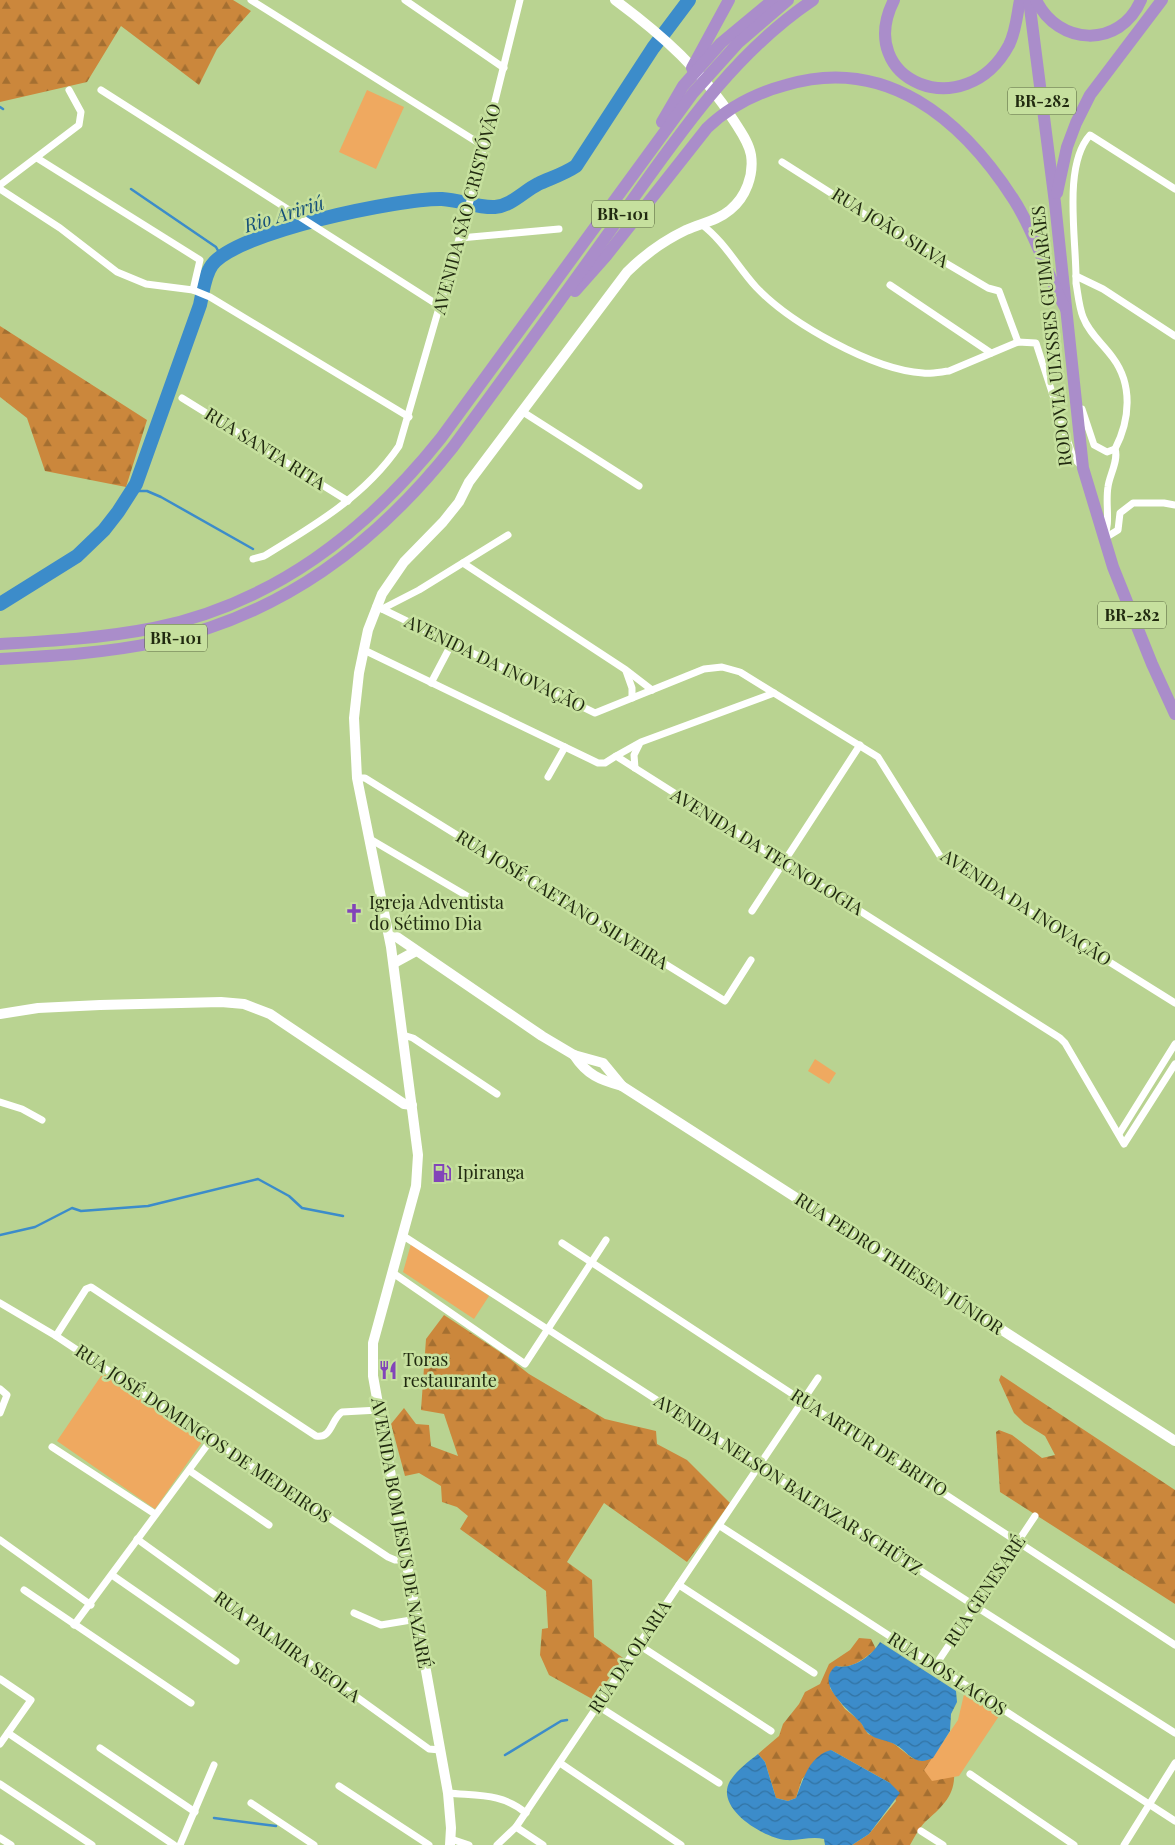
<svg xmlns="http://www.w3.org/2000/svg" width="1175" height="1845" font-family="'Playfair Display',serif">
  <style>
    .forest { fill: url(#forest-firs) }
    .green { fill: #efa960 }
    .water { fill: url(#water-waves) }
    .lines { fill: none; stroke-linecap: round; stroke-linejoin: round }
    .stream { stroke: #3c8cca; stroke-width: 2.5 }
    .river { stroke: #3c8cca; stroke-width: 14 }
    .street { stroke: #fff; stroke-width: 7 }
    .secondary { stroke: #fff; stroke-width: 10 }
    .highway { stroke: #aa8dca; stroke-width: 12 }
    .labels { text-anchor: middle; stroke-width: 5; stroke-linejoin: round; paint-order: stroke }
    .shield { fill: #c6e09e; stroke: #52613b; stroke-width: 1 }
    .shield-label { font-size: 16px; font-weight: bold; fill: #212a10 }
    .street-label { font-size: 18px; fill: #212a10; stroke: #c6e09e }
    .poi-label { font-size: 18px; fill: #212a10; stroke: #c6e09e; text-anchor: start }
    .water-label { font-size: 19px; font-style: italic; fill: #154f79; stroke: #c6e09e }
  </style>
  <defs>
    <pattern id="forest-firs" width="22" height="20" patternUnits="userSpaceOnUse" patternTransform="scale(1.25)"><rect width="22" height="20" fill="#cb873c"/><path d="M5 1l3.5 6h-7zM16 11l3.5 6h-7z" fill="#a46f31"/></pattern>
    <pattern id="water-waves" width="16" height="10" patternUnits="userSpaceOnUse" patternTransform="scale(1.25)"><rect width="16" height="10" fill="#3c8cca"/><path d="M0 5q4-4 8 0t8 0" fill="none" stroke="#3273a3"/></pattern>
  </defs>
  <rect width="100%" height="100%" fill="#b9d391"/>
  <!-- forest -->
  <g class="forest">
    <path d="M0 0H233L251 11 217 49 199 85 121 26 87 82 0 102Z"/>
    <path d="M0 326 147 420 126 487 45 471 27 418 0 397Z"/>
    <path d="M444 1315 506 1356 529 1374 605 1419 656 1431 657 1444 687 1460 730 1503 687 1562 604 1503 567 1562 592 1580 594 1637 623 1658 594 1700 549 1675 540 1655 542 1629 548 1628 546 1591 460 1529 468 1516 457 1507 442 1502 441 1486 419 1473 405 1476 391 1424 404 1408 416 1424 429 1425 431 1446 458 1456 444 1414 421 1410 426 1339Z"/>
    <path d="M1001 1375 1175 1490V1604L1000 1492 996 1432 999 1430 1012 1435 1042 1458 1055 1455 1045 1436 1024 1423 1014 1413 999 1380Z"/>
    <path d="M859 1638 871 1639 876 1649C865 1658 852 1670 836 1666L830 1688 845 1709 860 1721 868 1734 893 1743 912 1758 922 1761 933 1758 954 1771C956 1795 942 1807 925 1822 919 1828 914 1838 910 1845H852L869 1834 896 1801 890 1783 831 1750 802 1779 796 1798 788 1801 776 1798 765 1762 758 1754 779 1736 783 1724 799 1704 805 1692 820 1684 829 1664 850 1650Z"/>
  </g>
  <!-- green -->
  <g class="green">
    <path d="M367 90 404 107 376 169 339 152Z"/>
    <path d="M815 1059 836 1073 829 1084 808 1071Z"/>
    <path d="M411 1244 489 1296 474 1319 403 1272Z"/>
    <path d="M103 1373 202 1442 155 1509 57 1441Z"/>
    <path d="M965 1690 1001 1713 959 1776 932 1781 924 1770 958 1720Z"/>
  </g>
  <!-- water -->
  <g class="water">
    <path d="M880 1642 956 1691 957 1702 951 1714 950 1731 933 1758C930 1759 925 1761 922 1761 912 1761 905 1750 896 1745 888 1740 875 1740 868 1733 864 1730 863 1724 859 1721 847 1708 814 1683 836 1666 852 1670 872 1656 880 1642Z"/>
    <path d="M831 1750 890 1783 900 1793 869 1834 852 1845H825L824 1839C811 1836 799 1841 786 1840 764 1838 714 1808 730 1781 737 1770 748 1762 758 1754L765 1762 776 1798 788 1801 796 1798C803 1779 810 1755 831 1750Z"/>
  </g>
  <g class="lines">
    <!-- stream -->
    <g class="stream">
      <path d="M0 107 3 109"/>
      <path d="M131 189 216 247 221 256"/>
      <path d="M132 491H147L161 497 253 549"/>
      <path d="M0 1235 35 1227 72 1208 81 1211 148 1206 258 1179 289 1196 302 1208 343 1216"/>
      <path d="M505 1755 561 1721 567 1720"/>
      <path d="M214 1818 276 1826"/>
    </g>
    <!-- river -->
    <path class="river" d="M0 604 77 556 104 530 118 512 136 484 200 305C203 292 204 276 212 265 236 232 400 198 442 199 460 200 478 208 495 207 511 206 524 191 538 184 551 178 564 174 576 166L653 48 689 0"/>
    <!-- street -->
    <g class="street">
      <path d="M251 0 485 147"/>
      <path d="M405 0 504 68"/>
      <path d="M101 90 441 307"/>
      <path d="M37 158 200 260 193 290"/>
      <path d="M782 162 878 223 988 288 999 291 1018 342"/>
      <path d="M0 185 79 125 81 112 69 90"/>
      <path d="M0 189 60 228 117 272 146 284 193 290 210 297 409 417"/>
      <path d="M701 224C724 241 737 266 756 287 790 323 873 370 923 373 931 374 940 372 949 371L1018 342 1036 343 1073 457 1081 466"/>
      <path d="M460 238 559 229"/>
      <path d="M1076 276 1103 289 1175 336"/>
      <path d="M890 285 991 353"/>
      <path d="M182 398 348 501"/>
      <path d="M1082 409 1094 445 1107 452 1115 449"/>
      <path d="M523 412 639 486"/>
      <path d="M1104 538C1111 523 1105 504 1108 487 1109 476 1119 460 1115 449 1130 420 1133 385 1113 358 1103 344 1089 333 1083 317 1079 307 1078 294 1076 283 1077 242 1062 166 1090 135L1175 189"/>
      <path d="M1105 538 1118 530 1120 513 1133 503H1164L1175 505"/>
      <path d="M253 559 264 556C314 526 366 495 399 446L472 194 520 0"/>
      <path d="M463 563 626 670 652 690"/>
      <path d="M376 606 595 713 704 669 722 667 740 672 878 757 940 856 1175 1003"/>
      <path d="M382 609 419 590 508 535"/>
      <path d="M364 650 598 763H605L616 756 1060 1038 1065 1043 1124 1144 1175 1064"/>
      <path d="M626 671 632 688V698"/>
      <path d="M431 683 452 643"/>
      <path d="M616 756 641 742 774 693"/>
      <path d="M635 768 634 755 639 745"/>
      <path d="M548 777 565 747"/>
      <path d="M357 778H365L725 1001 751 960"/>
      <path d="M370 839 467 896"/>
      <path d="M752 911 860 745"/>
      <path d="M403 1035 413 1038 497 1094"/>
      <path d="M0 1102 22 1109 42 1120"/>
      <path d="M1119 1134 1175 1044"/>
      <path d="M402 1235 975 1606 1175 1733"/>
      <path d="M562 1243 1175 1645"/>
      <path d="M393 1273 525 1364 606 1240"/>
      <path d="M0 1303 56 1336 388 1557 395 1560H406"/>
      <path d="M56 1336 86 1289 91 1287 316 1436C332 1439 331 1419 342 1412L379 1410"/>
      <path d="M0 1389 7 1395 0 1413"/>
      <path d="M52 1447 155 1514"/>
      <path d="M190 1471 269 1525"/>
      <path d="M720 1526 1175 1821"/>
      <path d="M137 1539 429 1749 440 1750"/>
      <path d="M0 1540 91 1605"/>
      <path d="M112 1575 236 1661"/>
      <path d="M679 1585 814 1673"/>
      <path d="M24 1590 191 1703"/>
      <path d="M354 1613 381 1625 417 1619"/>
      <path d="M74 1625 211 1440"/>
      <path d="M639 1645 771 1731"/>
      <path d="M935 1666 1035 1516"/>
      <path d="M0 1679 31 1700 0 1744"/>
      <path d="M598 1706 719 1783"/>
      <path d="M8 1733 174 1845"/>
      <path d="M100 1748 195 1812"/>
      <path d="M560 1763 681 1845"/>
      <path d="M970 1774 1074 1845"/>
      <path d="M0 1784 92 1845"/>
      <path d="M339 1786 429 1845"/>
      <path d="M448 1793C478 1796 502 1793 526 1813"/>
      <path d="M251 1803 314 1845"/>
      <path d="M516 1827 543 1845"/>
      <path d="M921 1831 943 1845"/>
      <path d="M0 1838 11 1845"/>
      <path d="M451 1839 469 1845"/>
      <path d="M180 1845 214 1765"/>
      <path d="M497 1845 516 1827 818 1378"/>
      <path d="M1124 1845 1175 1763"/>
    </g>
    <!-- secondary -->
    <g class="secondary">
      <path d="M388 931 542 1036 574 1055 603 1063 622 1086"/>
      <path d="M394 963 416 951"/>
      <path d="M0 1014 38 1008 100 1005 221 1002 244 1004 270 1014 404 1104 412 1105"/>
      <path d="M574 1055C587 1075 600 1080 622 1086L1175 1441"/>
      <path d="M450 1845 451 1828 448 1793 373 1376V1343L416 1186 418 1155 391 947 357 778 354 718 359 673 368 630 382 594 404 562 443 522 459 502 469 482 627 272C644 255 663 241 686 230 701 223 717 221 730 210 746 197 754 175 751 155 749 143 741 132 734 121 704 72 661 34 615 0"/>
    </g>
    <!-- highway -->
    <g class="highway">
      <path d="M894 0C853 81 965 127 1009 45 1016 31 1017 15 1020 0"/>
      <path d="M1029 0 1055 203 1083 468 1113 567 1152 664 1175 714"/>
      <path d="M1036 0C1058 46 1120 49 1141 0"/>
      <path d="M692 68 729 0"/>
      <path d="M662 122 683 86 721 43 773 0"/>
      <path d="M1057 193 1067 147 1076 123 1090 95 1162 0"/>
      <path d="M575 291 606 256 707 128C730 106 756 93 786 85 886 55 962 119 1014 200 1036 234 1046 274 1066 309"/>
      <path d="M0 644C52 641 103 638 154 628 274 603 366 532 441 438L693 93 738 43 788 0"/>
      <path d="M0 659C53 656 106 653 158 642 282 615 375 545 453 447 509 371 565 294 620 217 677 138 731 55 813 0"/>
    </g>
  </g>
  <!-- icons -->
  <defs>
    <g id="church-bare" transform="scale(1.5)"><path d="M-1.2-6h2.4v3.5h3.3v2.4h-3.3V6h-2.4V-.1h-3.3v-2.4h3.3Z" fill="#8244b9" stroke="#c6e09e" stroke-width="2.5" paint-order="stroke"/></g>
    <g id="fuel-bare" transform="scale(1.5)"><path d="M-5.5-6h7V0h2V4h1.3V-2.5L3-4.5l.8-.8L6-3V5H2.5V1h-1V6h-7ZM-4.2-4.7v3.2H.2V-4.7Z" fill="#8244b9" stroke="#c6e09e" stroke-width="2.5" paint-order="stroke"/></g>
    <g id="restaurant-bare" transform="scale(1.5)"><path d="M-5-6h1v4h1v-4h1v4h1v-4h1v5L-1.5 .5V6h-2V.5L-5-1ZM5-6V6H3V1.5H1.5Q1.5-4 5-6Z" fill="#8244b9" stroke="#c6e09e" stroke-width="2.5" paint-order="stroke"/></g>
  </defs>
  <g fill-rule="evenodd">
    <use href="#church-bare" x="354" y="913"/>
    <use href="#fuel-bare" x="442" y="1173"/>
    <use href="#restaurant-bare" x="388" y="1370"/>
  </g>
  <g class="labels">
    <!-- shield labels -->
    <g class="shield">
      <rect x="1008" y="87.5" width="68" height="27" rx="4"/>
      <rect x="592" y="200.5" width="62" height="27" rx="4"/>
      <rect x="1098" y="601.5" width="68" height="27" rx="4"/>
      <rect x="145" y="624.5" width="62" height="27" rx="4"/>
    </g>
    <g class="shield-label">
      <text x="1042" y="107">BR-282</text>
      <text x="623" y="220">BR-101</text>
      <text x="1132" y="621">BR-282</text>
      <text x="176" y="644">BR-101</text>
    </g>
    <!-- street labels -->
    <g class="street-label">
      <text transform="translate(467 209) rotate(-75)" y="6">AVENIDA SÃO CRISTÓVÃO</text>
      <text transform="translate(890 228) rotate(32)" y="6">RUA JOÃO SILVA</text>
      <text transform="translate(1052 336) rotate(-96)" y="6">RODOVIA ULYSSES GUIMARÃES</text>
      <text transform="translate(265 449) rotate(32)" y="6">RUA SANTA RITA</text>
      <text transform="translate(495 664) rotate(26)" y="6">AVENIDA DA INOVAÇÃO</text>
      <text transform="translate(767 852) rotate(32)" y="6">AVENIDA DA TECNOLOGIA</text>
      <text transform="translate(562 900) rotate(32)" y="6">RUA JOSÉ CAETANO SILVEIRA</text>
      <text transform="translate(1026 908) rotate(33)" y="6">AVENIDA DA INOVAÇÃO</text>
      <text transform="translate(899 1264) rotate(33)" y="6">RUA PEDRO THIESEN JÚNIOR</text>
      <text transform="translate(203 1434) rotate(34)" y="6">RUA JOSÉ DOMINGOS DE MEDEIROS</text>
      <text transform="translate(869 1443) rotate(33)" y="6">RUA ARTUR DE BRITO</text>
      <text transform="translate(788 1485) rotate(33)" y="6">AVENIDA NELSON BALTAZAR SCHÜTZ</text>
      <text transform="translate(401 1533) rotate(80)" y="6">AVENIDA BOM JESUS DE NAZARÉ</text>
      <text transform="translate(985 1591) rotate(-56)" y="6">RUA GENESARÉ</text>
      <text transform="translate(287 1647) rotate(36)" y="6">RUA PALMIRA SEOLA</text>
      <text transform="translate(630 1657) rotate(-56)" y="6">RUA DA OLARIA</text>
      <text transform="translate(947 1674) rotate(33)" y="6">RUA DOS LAGOS</text>
    </g>
    <!-- poi labels -->
    <g class="poi-label">
      <text x="369" y="909">Igreja Adventista<tspan x="369" dy="21">do Sétimo Dia</tspan></text>
      <text x="457" y="1179">Ipiranga</text>
      <text x="403" y="1366">Toras<tspan x="403" dy="21">restaurante</tspan></text>
    </g>
    <!-- water labels -->
    <g class="water-label">
      <text transform="translate(284 214) rotate(-17)" y="7">Rio Aririú</text>
    </g>
  </g>
</svg>
